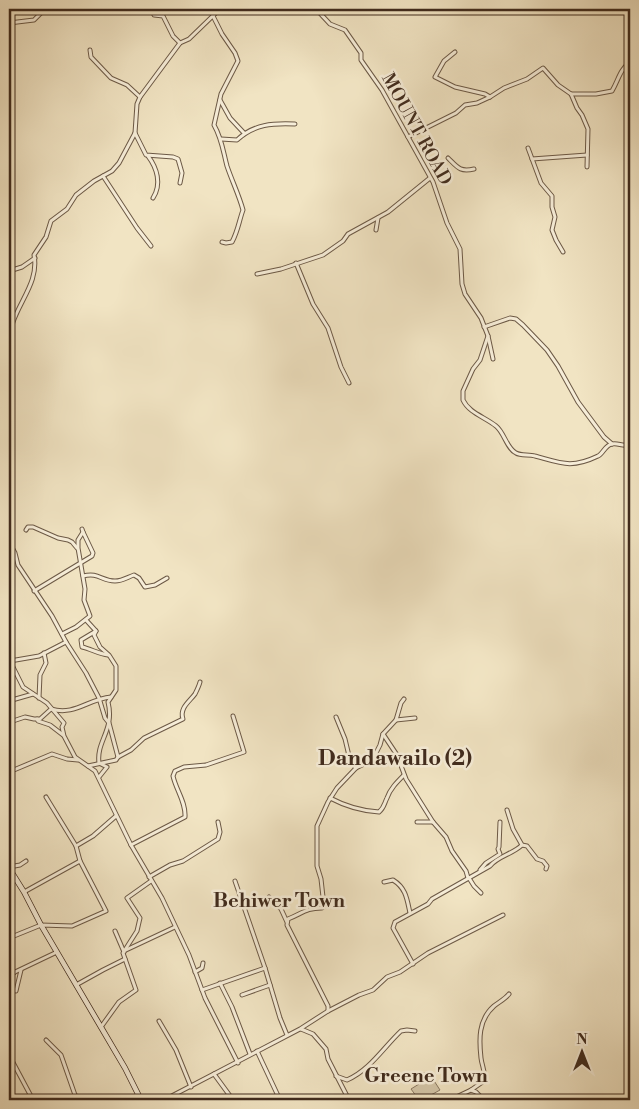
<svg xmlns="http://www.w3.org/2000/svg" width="639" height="1109" font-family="'Libre Bodoni',serif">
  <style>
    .green { fill: #d3c5a7; stroke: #8a7862 }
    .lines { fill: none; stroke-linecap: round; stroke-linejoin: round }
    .minor-casing { stroke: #6c5946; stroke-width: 5 }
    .secondary-casing { stroke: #402b1d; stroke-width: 6 }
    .minor { stroke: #f6edd8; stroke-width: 3 }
    .secondary { stroke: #f6edd8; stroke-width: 4.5 }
    .labels { text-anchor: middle; stroke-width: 5; stroke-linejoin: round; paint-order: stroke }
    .street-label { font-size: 18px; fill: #402b1d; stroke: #f6edd8 }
    .quarter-label { font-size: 20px; font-weight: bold; fill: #402b1d; stroke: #f6edd8 }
    .district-label { font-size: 22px; font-weight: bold; fill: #402b1d; stroke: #f6edd8 }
  </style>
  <rect width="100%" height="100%" fill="#f1e4c3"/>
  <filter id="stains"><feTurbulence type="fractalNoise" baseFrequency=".004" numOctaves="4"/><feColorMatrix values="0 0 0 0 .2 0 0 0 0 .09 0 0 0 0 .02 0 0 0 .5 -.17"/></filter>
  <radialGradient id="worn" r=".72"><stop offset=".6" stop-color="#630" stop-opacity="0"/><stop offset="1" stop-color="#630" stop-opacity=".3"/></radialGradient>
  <!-- green -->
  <path class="green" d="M413 1073H429L440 1090 422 1100H419L411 1089 419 1084Z"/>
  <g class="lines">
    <!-- minor casing -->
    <g class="minor-casing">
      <g id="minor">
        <path d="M152 9 154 15 163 16 173 36 180 43"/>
        <path d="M316 9 330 24 345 30 361 53V60L382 90 433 182 447 223 460 249 462 284 465 294 481 318 488 336 493 359"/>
        <path d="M213 16 222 34 235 53 238 61 221 94 214 125C222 139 223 151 227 166 232 181 239 195 243 210 239 221 238 231 232 242L226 243 222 242"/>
        <path d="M9 23 34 20 42 12 48 9"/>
        <path d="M90 50 91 57 111 78 127 85 140 97"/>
        <path d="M455 52 444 61 435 77 455 87 485 94 490 97"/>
        <path d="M571 94H596L612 91C619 79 619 71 630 62"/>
        <path d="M220 100 230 118 244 133"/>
        <path d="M135 133 146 155 173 157 178 159 182 173 180 183"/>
        <path d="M408 137 456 113 465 105 477 103 490 97 504 88 527 79 543 68 558 85 571 94 577 108 582 115 588 129 587 167"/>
        <path d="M221 139 237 140C254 124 273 123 295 124"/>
        <path d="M528 148 541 183 552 196V207L555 217 552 230 556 240 563 252"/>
        <path d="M148 156C157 168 162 184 153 198"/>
        <path d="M448 158C458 168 460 172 474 169"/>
        <path d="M532 159 587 155"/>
        <path d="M103 176 137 228 151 246"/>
        <path d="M376 230 378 218"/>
        <path d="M296 263 313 304 328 328 341 367 349 383"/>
        <path d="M9 271 22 267 35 258"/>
        <path d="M257 274 281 269 323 255 343 241 348 234 388 212 430 178"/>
        <path d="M484 327 510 318 516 319 523 325 547 350 558 366 578 402 604 437 612 444"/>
        <path d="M488 336 480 360 473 369 463 391V400C469 413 485 417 496 426 504 432 507 449 516 453 521 456 529 454 535 456 561 463 571 469 598 456 603 454 605 445 612 444 618 442 624 448 630 444"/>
        <path d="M9 341C10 335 11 328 13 322 21 299 39 280 34 255L46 237 51 221 67 209 76 195 94 181 112 171 119 163 135 133 137 104 140 97 180 43 189 39 220 9"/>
        <path d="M26 530 28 527H33L58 538 68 540 72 542 77 548"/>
        <path d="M9 542 15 553 18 565 52 616 66 642 86 673 99 698 105 718 109 723 118 757 116 760 88 766"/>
        <path d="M83 576C99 572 101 581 115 581 122 581 128 577 134 575L139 578 145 587 155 585 167 578"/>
        <path d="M34 591 92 556 93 553 83 532"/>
        <path d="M86 620 96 631 94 635 100 647 109 655 116 666V690L108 702C115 730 96 741 99 763L107 767 99 777"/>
        <path d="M96 631 81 640 82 647C91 649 99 654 108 655"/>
        <path d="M62 634 76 627 90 616 84 600 85 589 78 548V540L83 532 82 529"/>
        <path d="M9 659 23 687 47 703 64 723 62 727 64 736 75 757 95 771 131 845 162 898 189 955 205 998 238 1063"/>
        <path d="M10 661 39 656 66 642"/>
        <path d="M39 698 40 675 46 663 44 653"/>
        <path d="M9 703 12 700 33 694"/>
        <path d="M37 719 38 721 50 725 63 735"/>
        <path d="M396 720 415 718"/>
        <path d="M10 722 25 717 34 719H40L51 709C75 716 88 699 111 697"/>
        <path d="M383 734 397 755 406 779 433 822 446 837 452 851 466 871 468 878"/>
        <path d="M118 757 131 750 144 738 183 719C179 708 190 701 195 694 197 690 199 686 200 682"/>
        <path d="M356 768 368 762 375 755 380 745 383 734 396 720 401 703 404 699"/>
        <path d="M9 772 52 754 67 759 78 760"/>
        <path d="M46 797 76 846 80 861"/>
        <path d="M330 798C347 807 361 811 379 812 384 808 384 804 387 798 390 789 397 782 404 775"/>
        <path d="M507 810 513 829 522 845 527 846 537 859 543 861 547 866 546 869"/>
        <path d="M417 822H433"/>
        <path d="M131 845 185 817C186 802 176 790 173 776L175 771 184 767 206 765 244 752 233 716"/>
        <path d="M76 846 93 836 116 816"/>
        <path d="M9 867 20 865 26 861"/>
        <path d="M480 870 486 863 500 854 498 849 499 847 500 822"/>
        <path d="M149 877 170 865 183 861 218 839 220 832 218 822"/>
        <path d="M469 878 474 886 481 893"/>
        <path d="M235 881 265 968 280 1018 287 1035"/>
        <path d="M384 882 393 880C406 888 407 899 410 913"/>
        <path d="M269 897 281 909 287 922"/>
        <path d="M115 931 124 952"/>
        <path d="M9 938 41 925 72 926 106 911 80 861 24 892"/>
        <path d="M126 950 175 927"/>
        <path d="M413 964 393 928 395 922 428 904 432 899 490 866C498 856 513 854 522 845"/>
        <path d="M195 972 202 968 203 963"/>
        <path d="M9 977 15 972 57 952"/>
        <path d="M220 983 232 1007 250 1054"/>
        <path d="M76 985 103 970 125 959"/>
        <path d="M202 990 265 968"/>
        <path d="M16 991 21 970"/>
        <path d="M242 995 270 985"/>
        <path d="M328 1011V1006L287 925 288 919C303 913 306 908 322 908L324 906 321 879 317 866V826L328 802 337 788 356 768 350 760 345 739 336 717"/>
        <path d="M159 1021 176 1050 191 1087"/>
        <path d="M101 1027 119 1002 136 990 123 953 137 931 140 918 127 898 151 881"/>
        <path d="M301 1029 313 1034 326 1049 328 1059 349 1100"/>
        <path d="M46 1040 61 1055 75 1095 82 1100"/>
        <path d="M257 1051 280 1100"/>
        <path d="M9 1055 33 1100"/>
        <path d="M214 1074 233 1100"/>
        <path d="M336 1076 347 1080C370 1070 383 1048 401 1031L407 1030 415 1031"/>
        <path d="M471 1090 484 1081C486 1072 482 1067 481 1058 479 1040 478 1020 494 1006 499 1002 505 999 509 994"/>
        <path d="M164 1100 300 1029 328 1011 359 995 373 990 387 977 400 972 428 953 503 915"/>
        <path d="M450 1100 471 1090 476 1092 484 1100"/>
      </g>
    </g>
    <!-- secondary casing -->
    <g class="secondary-casing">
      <path id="secondary" d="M9 868 24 892 41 925 125 1068 141 1100"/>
    </g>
    <!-- minor -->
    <use href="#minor" class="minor"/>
    <!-- secondary -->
    <use href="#secondary" class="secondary"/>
  </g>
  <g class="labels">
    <!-- street labels -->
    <g class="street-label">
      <text transform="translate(417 129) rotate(61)" y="6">MOUNT ROAD</text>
    </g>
    <!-- quarter labels -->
    <g class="quarter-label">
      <text x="279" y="907">Behiwer Town</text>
      <text x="426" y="1082">Greene Town</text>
    </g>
    <!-- district labels -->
    <g class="district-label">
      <text x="395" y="765">Dandawailo (2)</text>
    </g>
  </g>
  <!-- margin -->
  <rect width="639" height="1109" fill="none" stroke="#f1e4c3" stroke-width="30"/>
  <rect x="10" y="10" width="619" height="1089" fill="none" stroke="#402b1d" stroke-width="2.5"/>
  <rect x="15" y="15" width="609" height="1079" fill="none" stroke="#402b1d"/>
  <!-- north arrow -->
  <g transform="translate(582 1052)" stroke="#f6edd8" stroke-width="4" paint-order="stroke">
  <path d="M0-4L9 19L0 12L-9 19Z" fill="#402b1d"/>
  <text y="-8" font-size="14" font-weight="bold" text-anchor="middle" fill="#402b1d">N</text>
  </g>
  <rect width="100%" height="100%" filter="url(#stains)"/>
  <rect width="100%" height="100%" fill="url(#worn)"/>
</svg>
